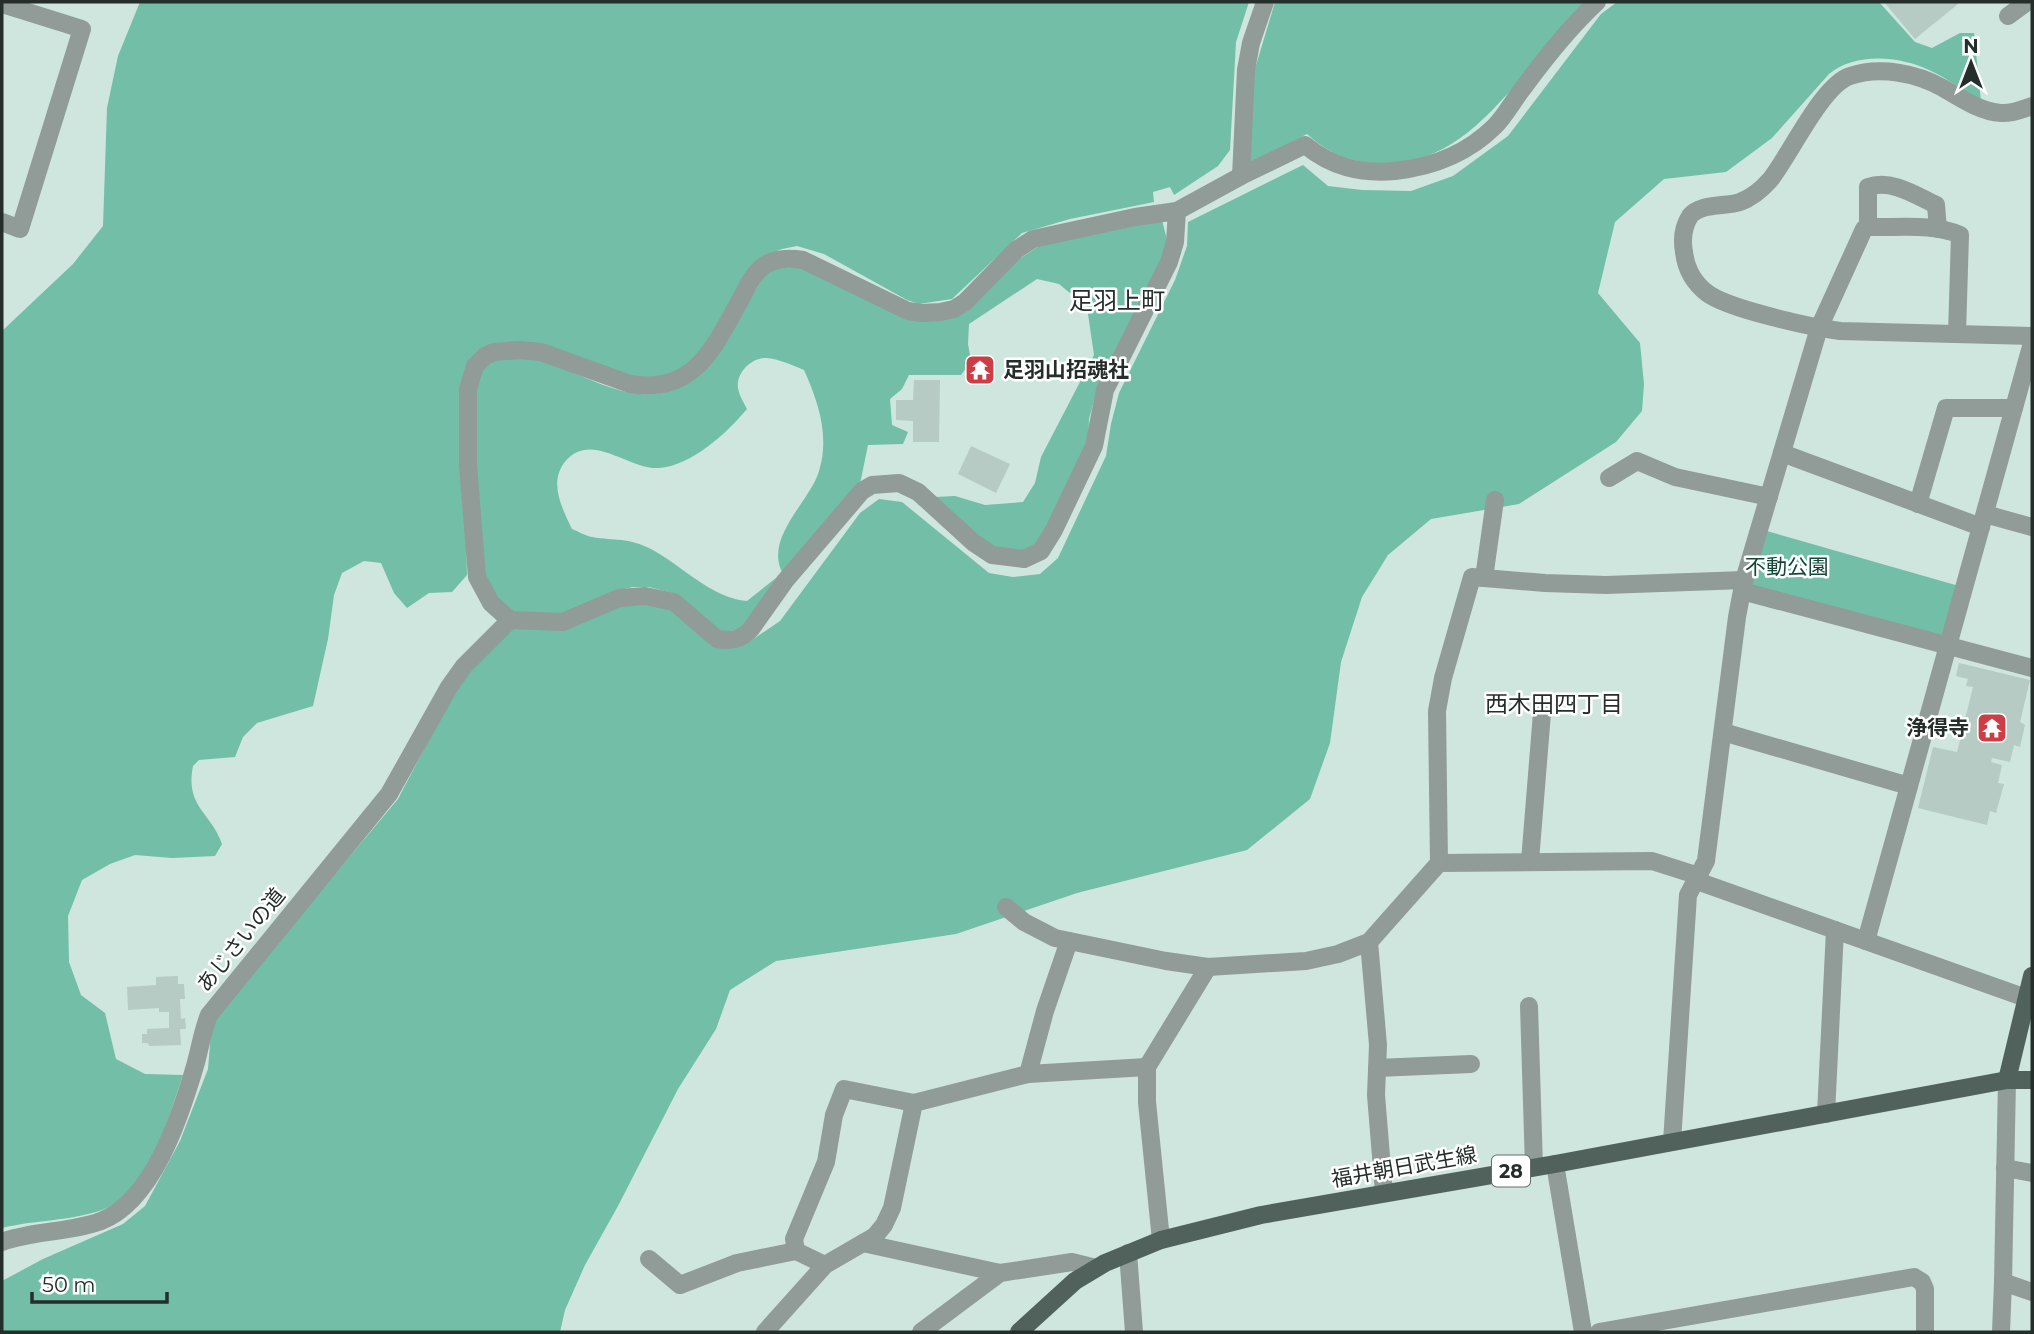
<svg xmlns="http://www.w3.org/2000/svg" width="2034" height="1334" font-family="Montserrat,'Noto Sans JP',sans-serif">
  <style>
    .green { fill: #72bea6 }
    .building { fill: #b5cbc3 }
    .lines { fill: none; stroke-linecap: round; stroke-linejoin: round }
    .minor { stroke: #919b97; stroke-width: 18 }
    .major { stroke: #51625c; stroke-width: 18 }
    .labels { text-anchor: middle; stroke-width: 5; stroke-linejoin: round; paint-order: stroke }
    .shield { fill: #fff; stroke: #666d6b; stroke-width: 2 }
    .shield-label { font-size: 19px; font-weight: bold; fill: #252e2b }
    .poi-label { font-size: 21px; font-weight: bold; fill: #252e2b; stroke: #fff; text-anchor: start }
    .park-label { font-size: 21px; fill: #144638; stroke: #fff }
    .street-label { font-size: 21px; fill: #252e2b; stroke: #fff }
    .neighbourhood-label { font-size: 23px; fill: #252e2b; stroke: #fff }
    .quarter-label { font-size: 24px; fill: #252e2b; stroke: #fff }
  </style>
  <rect width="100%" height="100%" fill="#cee6dd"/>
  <!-- green -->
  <g class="green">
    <path d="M140 2H1249L1236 42 1230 150 1218 166 1174 195 1170 187 1153 192 1154 202 1070 219 1022 233 952 299 919 304 907 300 824 254 797 246 782 249 769 254 702 354 689 367 644 382 587 365 481 353 464 465 467 575 452 592 429 593 407 608 394 593 381 563 364 561 342 573 334 595 328 639 313 706 257 723 243 737 235 757 199 760 193 766C185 807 210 811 222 844L215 856 172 858 135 855 110 864 82 880 68 916 69 962 81 995 105 1013 116 1059 145 1074 183 1075C168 1118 150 1192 102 1210 71 1221 34 1220 2 1228V331L73 264 103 226 107 108 118 56Z"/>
    <path d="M1275 2H1585C1563 28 1542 54 1520 80 1479 126 1441 168 1373 163 1346 161 1327 152 1307 134L1249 164 1254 72Z"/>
    <path d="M1617 2H1879L1915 42 1932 48 1960 33H1974L1981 101C1964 91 1947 78 1929 70 1900 56 1855 52 1829 74L1772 138 1726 172 1664 179 1615 222 1598 293 1640 343 1644 384 1642 411 1616 442 1519 504 1431 519 1388 555 1362 597 1341 662 1330 743 1310 799 1247 850 1077 893 956 934 776 961 730 990 716 1029 678 1089 618 1206 585 1265 565 1310 560 1332H2V1281L43 1259 123 1224 145 1206 180 1141 208 1069 211 1032 219 1012 398 799 456 688 511 626 617 603 638 602 678 610 704 635 749 642 780 621 860 513 879 499 902 502 989 573 1013 577 1040 574 1058 558 1106 456 1111 424 1119 393 1175 280 1187 246 1188 222 1303 165 1328 186 1362 190 1411 191 1453 176 1508 136 1601 14Z"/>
    <path d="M1162 220 1167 240 1161 261 1098 386 1089 419 1088 444 1037 548 1023 553 994 549 935 497 955 496 985 505 1023 502 1035 483 1041 457 1094 355 1087 307 1059 284 1037 279 969 324 968 344 971 361 961 375H909L902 389 890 399 892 425 908 432 903 444 868 445 860 484 783 574C763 538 810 502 819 471 830 436 818 401 804 370 792 365 779 359 766 358 751 358 736 373 738 388 739 395 744 403 747 409 727 433 691 466 659 468 628 470 590 429 564 463 549 484 562 508 572 529 578 531 585 536 592 537 616 541 627 537 651 549 681 565 713 599 747 601L776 578 744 628 721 633 676 594 649 587H633L615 591 560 616 513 615 485 585 475 511 476 389C477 383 478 373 482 368 492 354 522 355 538 358 546 359 555 365 563 368 586 378 615 392 640 394 666 397 696 380 712 362L766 273 779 268 799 267 924 321 1039 246Z"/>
    <path d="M1767 531 1959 586 1942 640 1749 587Z"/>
  </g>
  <!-- building -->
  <g class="building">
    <path d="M1884 2H1956L1958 4 1915 39Z"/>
    <path d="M914 380H940L939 442H913V421L896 420V400H913Z"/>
    <path d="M971 446 1010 464 996 493 958 474Z"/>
    <path d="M1959 663 2030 680 2020 722 2025 725 2020 747 2014 745 2010 762 1992 758 1991 762 2002 765 1998 783 2004 784 1996 813 1990 811 1987 825 1918 808 1933 747 1957 752 1973 687 1966 686 1968 679 1956 676Z"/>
    <path d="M178 976V984H184L185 999H180L181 1019 185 1018 186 1029H180L181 1045 149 1046 148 1043H142V1034H147V1029L169 1028V1012H159V1008L128 1010 127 987 156 985V977Z"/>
  </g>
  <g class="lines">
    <!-- minor -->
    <g class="minor">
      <path d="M2 4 82 29 20 229 2 222"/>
      <path d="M2008 16 2027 2"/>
      <path d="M2032 106C2023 109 2012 114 2001 113 1981 112 1960 98 1943 88 1916 73 1880 66 1850 76 1822 85 1790 155 1770 180 1762 189 1751 198 1740 202 1725 207 1700 203 1690 216 1683 227 1682 241 1684 252 1686 269 1694 283 1707 293 1728 309 1811 327 1840 331L2032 336"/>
      <path d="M1241 176 1246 70 1251 43 1265 2"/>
      <path d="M1177 211 1175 242 1169 262 1105 390 1094 446 1054 530 1041 551 1024 559 992 555 974 543 918 492 899 483 872 485 862 491 785 581 751 629C741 640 731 641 717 639L674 602 645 596 619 598 563 622 510 620 491 603 477 577 468 465V389L475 366 485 356 494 352 519 350 541 352 630 384C697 395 715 344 743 295 748 285 755 271 765 265 776 258 791 258 803 260L908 311 922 313 940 312 954 309 965 302 1016 250 1033 239 1135 217 1177 211 1241 176 1305 145C1332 167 1360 174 1395 171 1432 167 1468 153 1495 126 1506 115 1514 99 1524 87 1546 57 1570 27 1597 2"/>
      <path d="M1868 227C1897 228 1934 223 1960 235L1957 334"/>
      <path d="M1782 453 1981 527"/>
      <path d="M1609 478 1637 461 1675 477 1769 497"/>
      <path d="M1918 504 1946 408H2014"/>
      <path d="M1985 514 2032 527"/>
      <path d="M1484 578 1495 500"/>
      <path d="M1742 591 2032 668"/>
      <path d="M1723 732 1909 786"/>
      <path d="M1530 861 1542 713"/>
      <path d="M1439 863 1652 861 1699 876"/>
      <path d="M1697 881 2026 998"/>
      <path d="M1006 907 1024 922 1055 938 1166 961 1208 967 1306 961 1338 954 1369 942 1439 863 1437 711 1443 678 1472 577 1545 583 1606 585 1744 580"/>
      <path d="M1866 941 2032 343"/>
      <path d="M1369 942 1378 1045 1376 1095 1384 1193"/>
      <path d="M1529 1006 1534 1167"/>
      <path d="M1377 1068 1471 1064"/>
      <path d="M1028 1074 1045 1011 1069 941"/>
      <path d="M2007 1080 2003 1282 2032 1292"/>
      <path d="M1826 1114 1835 930"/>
      <path d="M1672 1142 1688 895 1706 861 1737 617 1744 580 1819 328 1864 229 1868 227V187C1892 179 1915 195 1936 205L1938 229"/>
      <path d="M1555 1164 1583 1332"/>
      <path d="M2005 1168 2032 1173"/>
      <path d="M1161 1240 1147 1102V1067L1208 967"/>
      <path d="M2 1242C34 1230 69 1233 101 1221 153 1201 180 1117 195 1066 200 1049 202 1032 209 1015L389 794 449 687 464 666 510 620"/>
      <path d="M863 1243 1000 1273"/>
      <path d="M1128 1253 1134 1332"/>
      <path d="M649 1259 680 1285 737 1263 796 1251"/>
      <path d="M825 1265 796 1251 794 1239 826 1162 834 1115 844 1089 914 1103"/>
      <path d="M765 1332 825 1265 875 1236 884 1225 892 1208 914 1103 1028 1074 1147 1067"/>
      <path d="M921 1332 1000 1273 1072 1262 1096 1268"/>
      <path d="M1599 1332 1914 1277 1922 1282 1925 1289V1332"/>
      <path d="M2001 1332 2003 1282"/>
    </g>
    <!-- major -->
    <g class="major">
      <path d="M2007 1080 2032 976"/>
      <path d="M1019 1332 1075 1281 1105 1263 1161 1240 1261 1215 1555 1164 2007 1080H2032"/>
    </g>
  </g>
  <!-- icons -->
  <defs>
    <g id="temple-square" transform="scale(1.575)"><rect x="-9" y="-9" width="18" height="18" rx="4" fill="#cd3d46" stroke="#fff"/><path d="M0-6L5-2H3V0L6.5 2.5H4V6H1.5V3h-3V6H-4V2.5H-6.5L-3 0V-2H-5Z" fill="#fff"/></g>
  </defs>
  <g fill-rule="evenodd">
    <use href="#temple-square" x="980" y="370"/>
    <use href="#temple-square" x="1992" y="728"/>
  </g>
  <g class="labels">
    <!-- shield labels -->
    <rect class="shield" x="1492" y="1155.5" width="38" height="31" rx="5"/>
    <g class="shield-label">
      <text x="1511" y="1178">28</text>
    </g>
    <!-- poi labels -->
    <g class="poi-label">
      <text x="1003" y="377">足羽山招魂社</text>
      <text x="1969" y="735" text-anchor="end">浄得寺</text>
    </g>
    <!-- park labels -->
    <g class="park-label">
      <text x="1787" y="574">不動公園</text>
    </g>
    <!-- street labels -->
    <g class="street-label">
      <text transform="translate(241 940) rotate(-51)" y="7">あじさいの道</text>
      <text transform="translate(1404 1167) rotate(-10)" y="7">福井朝日武生線</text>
    </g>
    <!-- neighbourhood labels -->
    <g class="neighbourhood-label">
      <text x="1554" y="712">西木田四丁目</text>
    </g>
    <!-- quarter labels -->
    <g class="quarter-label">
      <text x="1117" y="309">足羽上町</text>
    </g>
  </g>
  <!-- border -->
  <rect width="2034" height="1334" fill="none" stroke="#252e2b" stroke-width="7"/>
  <!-- north arrow -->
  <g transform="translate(1971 63)" stroke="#ffffff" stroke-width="5" paint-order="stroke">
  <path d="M0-5L12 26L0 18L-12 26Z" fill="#252e2b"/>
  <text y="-10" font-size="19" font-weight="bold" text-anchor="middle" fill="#252e2b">N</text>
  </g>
  <!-- scale -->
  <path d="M32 1292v10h135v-10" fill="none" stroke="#252e2b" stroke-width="3.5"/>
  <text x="42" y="1292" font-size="21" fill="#252e2b" stroke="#ffffff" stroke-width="5" paint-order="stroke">50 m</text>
</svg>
